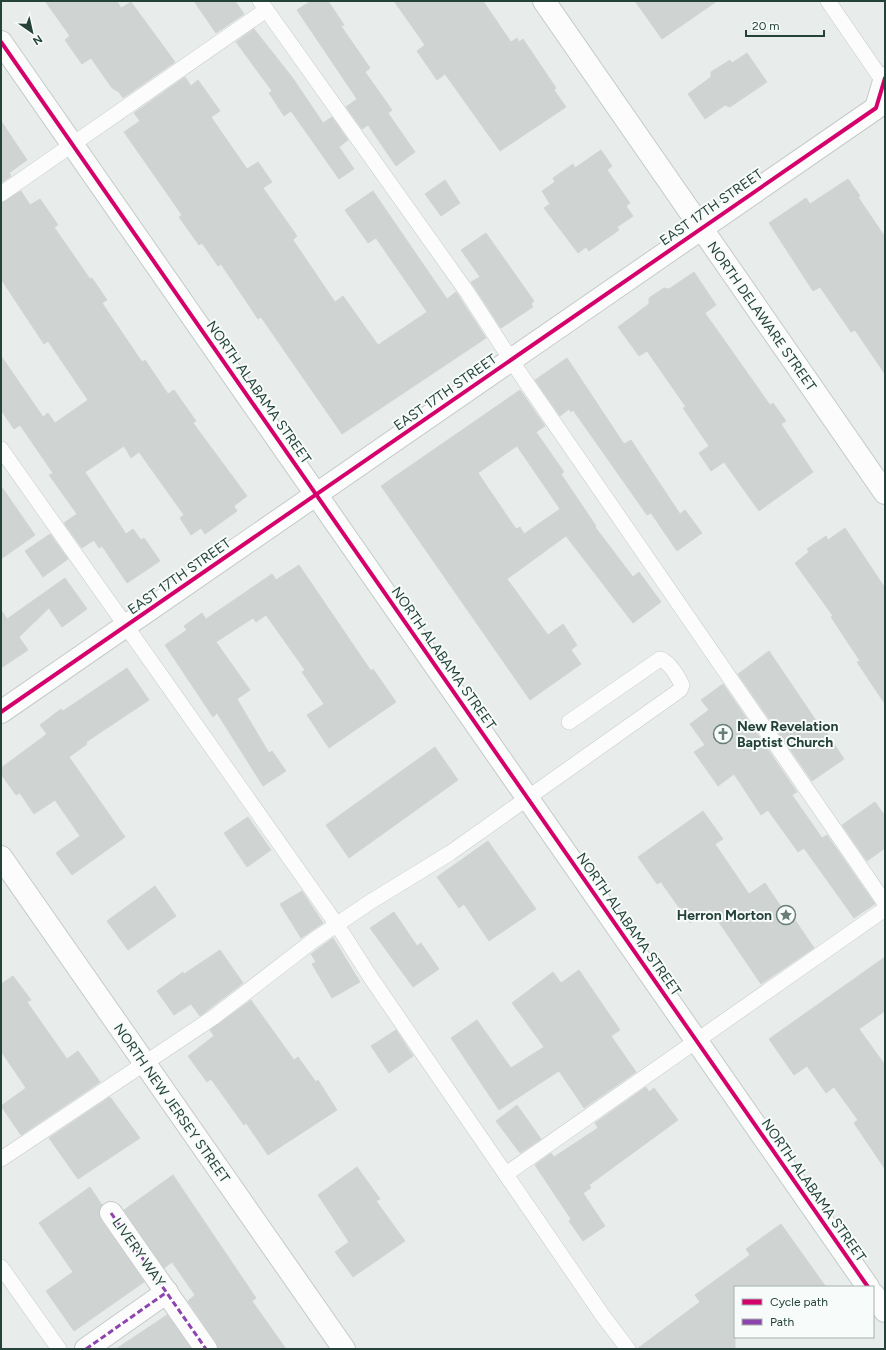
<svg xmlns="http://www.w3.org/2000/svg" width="886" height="1350" font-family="Figtree,sans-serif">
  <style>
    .building { fill: #cfd4d2; stroke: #d1d6d4; fill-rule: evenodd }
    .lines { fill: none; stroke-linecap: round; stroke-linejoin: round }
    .service-casing { stroke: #c5cac8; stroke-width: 16 }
    .minor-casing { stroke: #c5cac8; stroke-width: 24 }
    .secondary-casing { stroke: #c3cbc8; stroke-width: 24 }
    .service { stroke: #fcfcfc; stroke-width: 15 }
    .minor { stroke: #fcfcfc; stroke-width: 22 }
    .secondary { stroke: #fcfcfc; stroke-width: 22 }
    .quiet { stroke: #8e44ad; stroke-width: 3; stroke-dasharray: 6 3; stroke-linecap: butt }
    .cycleway-casing { stroke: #f7fbf9; stroke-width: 6 }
    .cycleway { stroke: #d6006c; stroke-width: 4 }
    .labels { text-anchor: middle; stroke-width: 4; stroke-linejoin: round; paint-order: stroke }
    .street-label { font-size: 14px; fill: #24423a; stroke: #f7fbf9 }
    .poi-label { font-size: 14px; font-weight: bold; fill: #24423a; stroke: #f7fbf9; text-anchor: start }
  </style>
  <rect width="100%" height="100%" fill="#e8edeb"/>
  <!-- building -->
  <g class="building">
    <path d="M45 1H117L121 8 131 2 175 62 123 98 119 92 112 88 91 58 82 64 65 40 70 36Z"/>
    <path d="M194 1H235L244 14 216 33Z"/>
    <path d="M311 1H328L344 25 341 26 370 68 365 72 392 110 388 113 415 152 396 166 368 125 362 129 346 107 357 99 297 10Z"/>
    <path d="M394 1H483L511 42 517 38 519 42 523 39 556 88 554 90 566 107 500 151 445 74 437 80 417 51 425 45Z"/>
    <path d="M635 1H717L662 39Z"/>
    <path d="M254 29 292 77 323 123 332 117 348 140 339 147 354 169 339 179 291 111 284 116 269 93 272 91 236 42Z"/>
    <path d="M747 53 767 82 730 107 725 105 705 119 688 94 711 77V72L730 60 732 63Z"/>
    <path d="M185 77 191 86 198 80 220 111 211 117 247 169 258 162 272 182 263 188 297 236 293 240 335 302 343 296 378 345 427 312 376 238 368 243 345 210 373 191 447 299 456 292 486 338 342 434 261 317 258 319 221 264 218 266 202 243 199 245 179 217 182 215 124 132 140 121 134 113Z"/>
    <path d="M1 121 27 160 9 173 11 176 1 183Z"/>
    <path d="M601 150 612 166 607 170 630 203 626 206 633 216 617 227 619 230 589 251 586 247 578 253 544 208 550 204 542 191 555 182 553 178 573 164 575 168Z"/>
    <path d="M848 179 860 196 858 197 885 237V374L855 330 851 332 820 287 813 291 769 223 806 198 810 204Z"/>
    <path d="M445 180 460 203 441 216 425 194Z"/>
    <path d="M21 191 30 205 40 199 58 225 54 227 90 279 92 278 107 300 102 303 142 362 145 360 168 394 174 390 196 421 193 423 247 496 234 506 237 511 205 534 201 528 191 535 180 518 184 515 139 452 131 458 124 446 85 472 126 534 133 529 141 540 144 538 160 561 127 583 102 546 99 548 94 540 82 548 64 523 77 514 49 475 53 473 20 425 14 429 1 410V356L43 417 48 413 55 423 88 400 48 341 44 344 1 279V203Z"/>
    <path d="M486 233 534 301 531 304 533 307 501 328 471 282 480 277 461 250Z"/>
    <path d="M694 272 716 305 705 313 770 405 773 403 786 421 781 424 813 472 759 511 724 462 711 471 699 453 709 446 683 408 686 407 647 351 639 356 618 327 649 304V298L664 288 669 289Z"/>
    <path d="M567 358 624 444 631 440 680 514 685 510 702 533 677 551 651 513 647 515 573 410 571 412 569 409 560 416 535 380Z"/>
    <path d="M520 390 545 426 536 432 564 472 561 474 596 526 595 527 633 577 639 572 661 602 633 623 566 536 507 579 548 635 563 624 577 645 571 650 581 664 530 700 381 486ZM517 446 560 509 524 534 520 527 516 529 478 473Z"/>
    <path d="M1 486 35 535 1 559Z"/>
    <path d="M845 528 885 588V704L857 662 860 661 831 617 833 616 795 563 809 552 807 549 826 536 828 540Z"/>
    <path d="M50 534 68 559 43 577 25 551Z"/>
    <path d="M299 565 371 671 373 669 396 702 329 748 307 715 324 704 302 672 305 670 266 615 256 622 253 618 216 642 250 690 237 699 269 753 272 751 286 771 263 786 217 713 213 717 165 645 187 630 184 626 202 613 206 619 272 574 276 580Z"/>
    <path d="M65 578 87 609 62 627 49 608 19 637 28 650 1 668V610L7 619Z"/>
    <path d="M769 651 819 725 821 724 844 759 812 781 738 674Z"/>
    <path d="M127 668 149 700 86 742 87 744 69 757 125 837 72 875 56 853 80 836 55 800 34 814 20 793 16 795 1 774V768L47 734 40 725 61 709 63 711Z"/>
    <path d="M723 684 797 792 792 795 822 838 827 835 875 904 854 918 804 848 798 852 768 810 761 815 734 774 718 786 694 752 705 745 690 724 709 710 701 700Z"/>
    <path d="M435 747 458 780 349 858 326 825Z"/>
    <path d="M875 802 885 816V848L867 861 842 825Z"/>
    <path d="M703 811 723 839 715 844 749 894 765 883 792 923 795 920 814 948 761 984 710 909 690 923 661 882 657 884 638 857Z"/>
    <path d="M248 817 271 850 247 867 224 833Z"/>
    <path d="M488 841 536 909 489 941 464 904 459 908 437 877Z"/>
    <path d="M155 886 176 916 128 950 107 921Z"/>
    <path d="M302 891 323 923 301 938 280 904Z"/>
    <path d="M394 912 417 946 421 943 439 969 413 987 370 928Z"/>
    <path d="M333 938 360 982 332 998 312 964 316 962 311 954Z"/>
    <path d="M220 950 243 983 200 1016 191 1004 174 1015 157 991 183 972 184 974Z"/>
    <path d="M885 957V1011L859 1029 885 1065V1169L854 1123 858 1120 834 1087 826 1093 807 1066 794 1075 769 1039Z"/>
    <path d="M579 970 620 1030 611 1036 636 1072 584 1108 559 1071 499 1110 451 1038 477 1020 511 1068 544 1047 512 1003 553 972 561 983Z"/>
    <path d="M13 976 31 1000 27 1002 67 1059 78 1051 100 1082 21 1135 1 1106 26 1088 1 1051V984Z"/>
    <path d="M251 1000 294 1060 298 1057 316 1082 318 1080 337 1110 268 1155 246 1123 244 1125 211 1079 207 1082 188 1056 214 1036 210 1030Z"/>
    <path d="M396 1030 413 1056 389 1073 371 1046Z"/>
    <path d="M646 1087 649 1092 654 1088 678 1120 589 1185 591 1188 583 1193 605 1226 583 1241 569 1221 571 1219 535 1165 551 1153 554 1157 598 1128 595 1123Z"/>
    <path d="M110 1097 140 1138 78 1179 49 1138Z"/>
    <path d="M517 1105 541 1139 520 1153 496 1121Z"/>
    <path d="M357 1167 380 1199 376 1201 405 1241 353 1277 335 1252 349 1242 318 1195Z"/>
    <path d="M173 1175 256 1298 252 1301 286 1349H218L216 1342 188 1301 195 1295 172 1262 164 1268 124 1210Z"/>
    <path d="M90 1187 102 1205 99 1214 101 1220 144 1282 74 1331 46 1291 73 1272 39 1223Z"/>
    <path d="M781 1224 826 1287H735V1349H637L700 1302 695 1295 750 1255 746 1249Z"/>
    <path d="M167 1315 191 1349H116Z"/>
  </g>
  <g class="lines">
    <!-- service casing -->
    <g class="service-casing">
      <g id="service">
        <path d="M260 1 467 292 519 372 885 903"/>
        <path d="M828 1 885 84"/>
        <path d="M1 194 266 10"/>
        <path d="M1 449 337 925 371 978 603 1316 628 1349"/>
        <path d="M1 1159 214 1017 314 940 370 902 450 853 680 690 682 685C678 677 670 662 660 659L569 722"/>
        <path d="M506 1174 885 909"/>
        <path d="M1 1267 59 1349"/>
      </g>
    </g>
    <!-- minor casing -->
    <g class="minor-casing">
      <g id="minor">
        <path d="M1 712 876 108 885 78"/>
        <path d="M1 857 344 1349"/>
        <path d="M111 1213 206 1349"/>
        <path d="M86 1349 167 1292"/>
      </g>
    </g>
    <!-- secondary casing -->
    <g class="secondary-casing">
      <g id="secondary">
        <path d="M544 1 885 493"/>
        <path d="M1 42 868 1287"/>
        <path d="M873 1294 885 1311"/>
      </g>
    </g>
    <!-- service -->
    <use href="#service" class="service"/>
    <!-- minor -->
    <use href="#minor" class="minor"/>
    <!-- secondary -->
    <use href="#secondary" class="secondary"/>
    <!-- quiet -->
    <g class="quiet">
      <path d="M111 1213 206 1349"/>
      <path d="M86 1349 167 1292"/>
    </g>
    <!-- cycleway casing -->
    <g class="cycleway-casing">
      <g id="cycleway">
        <path d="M1 42 868 1287"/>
        <path d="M1 712 876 108 885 78"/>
      </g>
    </g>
    <!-- cycleway -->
    <use href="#cycleway" class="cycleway"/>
  </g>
  <!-- icons -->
  <defs>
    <g id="church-ring" transform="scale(1)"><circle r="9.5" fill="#f7fbf9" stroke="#697e78" stroke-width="1.5"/><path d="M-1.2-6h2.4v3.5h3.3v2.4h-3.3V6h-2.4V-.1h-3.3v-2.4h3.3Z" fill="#697e78"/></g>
    <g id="sight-ring" transform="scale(1)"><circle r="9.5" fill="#f7fbf9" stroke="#697e78" stroke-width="1.5"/><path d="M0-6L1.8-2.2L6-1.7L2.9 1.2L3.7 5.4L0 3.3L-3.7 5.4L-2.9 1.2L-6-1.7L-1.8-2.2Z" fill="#697e78"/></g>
  </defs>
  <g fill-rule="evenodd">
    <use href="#church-ring" x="723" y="734"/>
    <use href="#sight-ring" x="786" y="915"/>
  </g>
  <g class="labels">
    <!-- street labels -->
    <g class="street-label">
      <text transform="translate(711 207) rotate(-35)" y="5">EAST 17TH STREET</text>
      <text transform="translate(762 316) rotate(55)" y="5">NORTH DELAWARE STREET</text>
      <text transform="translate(259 392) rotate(55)" y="5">NORTH ALABAMA STREET</text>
      <text transform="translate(445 392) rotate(-35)" y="5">EAST 17TH STREET</text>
      <text transform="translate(179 576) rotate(-35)" y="5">EAST 17TH STREET</text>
      <text transform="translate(444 658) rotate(55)" y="5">NORTH ALABAMA STREET</text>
      <text transform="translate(629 924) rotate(55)" y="5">NORTH ALABAMA STREET</text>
      <text transform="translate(172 1103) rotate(55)" y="5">NORTH NEW JERSEY STREET</text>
      <text transform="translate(814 1190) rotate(55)" y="5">NORTH ALABAMA STREET</text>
      <text transform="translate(139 1252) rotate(55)" y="5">LIVERY WAY</text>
    </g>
    <!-- poi labels -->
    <g class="poi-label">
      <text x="737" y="731">New Revelation<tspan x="737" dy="16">Baptist Church</tspan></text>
      <text x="772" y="920" text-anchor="end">Herron Morton</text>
    </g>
  </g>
  <!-- border -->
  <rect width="886" height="1350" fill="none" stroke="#24423a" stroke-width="4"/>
  <!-- legend -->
  <rect x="734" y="1286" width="140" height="52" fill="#f7fbf9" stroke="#a3b1ad"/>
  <rect x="742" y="1299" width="20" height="6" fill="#d6006c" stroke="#a3b1ad"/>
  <text x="770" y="1306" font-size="12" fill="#24423a">Cycle path</text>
  <rect x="742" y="1319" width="20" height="6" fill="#8e44ad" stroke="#a3b1ad"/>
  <text x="770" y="1326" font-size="12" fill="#24423a">Path</text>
  <!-- north arrow -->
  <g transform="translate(32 32) rotate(146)" stroke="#f7fbf9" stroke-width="3" paint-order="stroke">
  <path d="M0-3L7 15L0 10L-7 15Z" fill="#24423a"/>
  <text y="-6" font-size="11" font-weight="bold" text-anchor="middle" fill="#24423a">N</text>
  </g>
  <!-- scale -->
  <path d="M746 30v6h78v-6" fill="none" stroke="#24423a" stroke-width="2"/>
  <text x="752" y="30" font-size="12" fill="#24423a" stroke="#f7fbf9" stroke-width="3" paint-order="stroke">20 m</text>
</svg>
